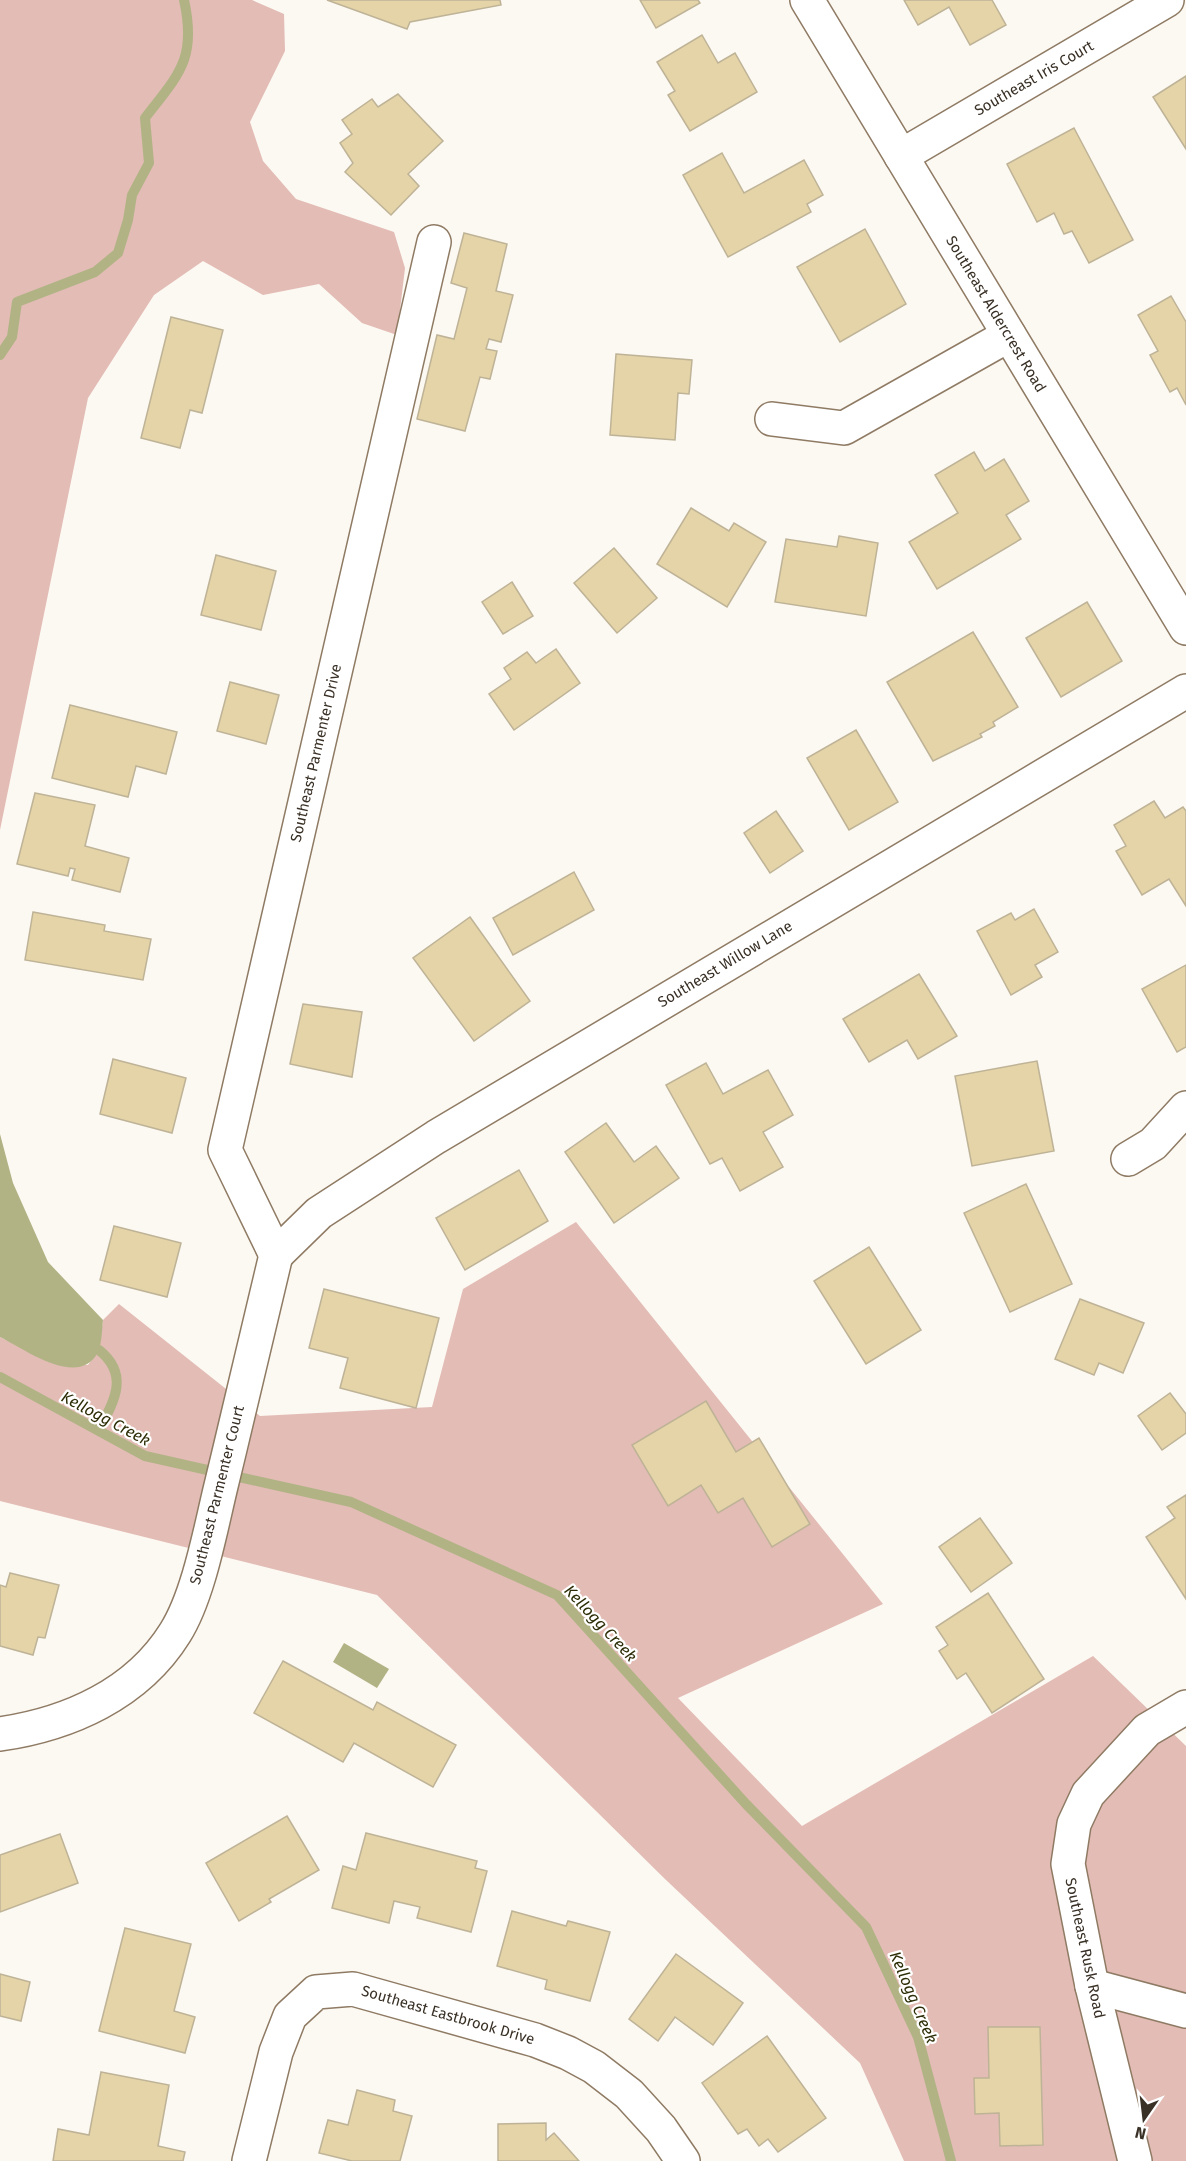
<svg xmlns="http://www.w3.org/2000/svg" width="1186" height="2161" font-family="'Fira Sans',sans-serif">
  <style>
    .green { fill: #e2bcb5 }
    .water { fill: #b1b385 }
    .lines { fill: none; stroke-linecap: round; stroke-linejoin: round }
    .stream { stroke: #b1b385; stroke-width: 10 }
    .building { fill: #e5d4a8; stroke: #beb396; stroke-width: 1.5 }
    .minor-casing { stroke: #8f7b64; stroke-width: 36 }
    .tertiary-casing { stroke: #8f7b64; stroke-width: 36 }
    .minor { stroke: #fff; stroke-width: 33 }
    .tertiary { stroke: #fff; stroke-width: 33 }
    .labels { text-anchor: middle; stroke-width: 4.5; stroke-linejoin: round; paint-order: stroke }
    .street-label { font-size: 15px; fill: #393026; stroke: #fff }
    .water-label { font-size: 16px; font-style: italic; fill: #2d2d07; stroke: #fff }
  </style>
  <rect width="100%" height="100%" fill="#fcf8f2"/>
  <!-- green -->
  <g class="green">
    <path d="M0 0H252L284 14 285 51 250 122 263 161 296 199 394 232 405 268 397 335 362 323 319 284 263 295 203 261 154 295 88 398 0 830Z"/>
    <path d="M576 1222 883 1604 678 1698 802 1826 1093 1656 1186 1746V2161H904L860 2063 665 1879 377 1595 0 1501V1337L43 1359 88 1365 99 1350 103 1320 119 1304 260 1416 432 1407 463 1289Z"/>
  </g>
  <!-- water -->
  <g class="water">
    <path d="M0 1134 13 1183 48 1262 103 1320C102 1329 102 1343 98 1352 79 1389 26 1350 0 1337Z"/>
    <path d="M344 1643 389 1669 377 1688 333 1662Z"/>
  </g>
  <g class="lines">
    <!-- stream -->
    <g class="stream">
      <path d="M0 355 12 337 17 302 95 272 118 253 128 220 132 195 149 163 145 118C179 74 197 59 184 0"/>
      <path d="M0 1377 145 1456 351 1502 557 1595 746 1804 866 1927 918 2037 951 2161"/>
      <path d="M99 1430C114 1401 130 1375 99 1350"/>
    </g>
  </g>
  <!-- building -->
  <g class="building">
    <path d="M327 0H500L501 5 410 22 407 29Z"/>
    <path d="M640 0H698L700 3 656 28Z"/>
    <path d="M904 0H992L1006 25 970 45 949 7 918 25Z"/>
    <path d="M702 35 718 63 735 53 757 92 690 131 668 95 675 91 657 62Z"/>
    <path d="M1186 76V149L1153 97Z"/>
    <path d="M398 94 443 141 408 174 419 186 391 215 345 172 353 163 340 143 352 134 342 120 372 99 378 107Z"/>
    <path d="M1074 128 1133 240 1089 263 1072 231 1064 234 1054 213 1037 222 1007 164Z"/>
    <path d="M722 153 744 193 804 160 823 195 807 204 811 212 728 257 683 175Z"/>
    <path d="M865 229 906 304 840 342 797 267Z"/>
    <path d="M464 233 507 244 496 291 513 295 501 342 489 339 486 349 497 351 490 379 480 377 465 431 417 419 437 335 454 339 467 288 451 283Z"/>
    <path d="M1171 296 1186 322V405L1177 388 1170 392 1150 355 1158 351 1138 315Z"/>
    <path d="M171 317 223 330 202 413 190 410 180 448 141 438Z"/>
    <path d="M616 354 692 360 689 394 678 393 675 440 610 435Z"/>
    <path d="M974 452 985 471 1004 459 1029 501 1006 515 1021 539 937 589 909 542 958 513 935 475Z"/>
    <path d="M691 508 729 531 734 523 766 542 727 607 657 564Z"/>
    <path d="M839 536 878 543 866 616 775 602 786 539 837 547Z"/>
    <path d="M614 548 657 598 617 633 574 583Z"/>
    <path d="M216 555 276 571 261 630 201 615Z"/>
    <path d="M512 582 533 616 503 634 482 602Z"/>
    <path d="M1087 602 1122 661 1061 697 1026 638Z"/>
    <path d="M973 632 1018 707 993 722 995 726 980 734 982 737 933 761 887 682Z"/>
    <path d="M556 649 580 683 514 730 489 694 511 679 504 668 527 652 536 663Z"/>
    <path d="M230 682 279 695 266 744 217 731Z"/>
    <path d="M70 705 177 732 166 774 136 766 128 797 52 778Z"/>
    <path d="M856 730 898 802 849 830 807 758Z"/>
    <path d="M35 793 95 805 85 846 129 858 120 892 72 880 75 869 70 868 68 876 17 864Z"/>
    <path d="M1154 801 1165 818 1183 807 1186 811V906L1169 879 1142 895 1116 851 1126 846 1114 825Z"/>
    <path d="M776 811 803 851 770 873 744 833Z"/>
    <path d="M574 872 594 910 513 955 493 918Z"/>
    <path d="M1034 909 1058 952 1035 965 1042 977 1011 995 977 931 1011 913 1015 920Z"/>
    <path d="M33 912 105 925 104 931 151 939 143 980 25 960Z"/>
    <path d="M470 917 530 1001 474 1041 413 958Z"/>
    <path d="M1186 965V1047L1177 1052 1142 989Z"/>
    <path d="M919 974 957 1036 918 1059 907 1040 869 1062 843 1019Z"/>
    <path d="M303 1004 362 1012 352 1077 290 1064Z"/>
    <path d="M113 1059 186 1078 172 1133 100 1114Z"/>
    <path d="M1037 1061 1054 1151 972 1166 955 1076Z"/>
    <path d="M706 1063 723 1094 768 1070 793 1115 763 1132 783 1167 740 1191 722 1158 710 1164 666 1085Z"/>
    <path d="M606 1123 634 1162 656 1146 679 1178 614 1223 565 1152Z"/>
    <path d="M519 1170 548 1221 465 1270 436 1218Z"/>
    <path d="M1026 1184 1072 1284 1010 1312 964 1213Z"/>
    <path d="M114 1226 181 1243 167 1297 100 1280Z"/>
    <path d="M869 1247 921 1330 866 1364 814 1281Z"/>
    <path d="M324 1289 439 1318 416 1408 340 1388 348 1358 309 1348Z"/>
    <path d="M1080 1299 1144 1323 1123 1373 1099 1363 1094 1375 1055 1359Z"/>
    <path d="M1170 1393 1186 1414V1433L1162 1450 1138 1416Z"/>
    <path d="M706 1401 736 1452 759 1438 810 1524 772 1547 743 1498 718 1513 701 1485 668 1506 632 1445Z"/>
    <path d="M1186 1495V1599L1146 1537 1175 1518 1167 1507Z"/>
    <path d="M980 1518 1012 1563 971 1592 939 1547Z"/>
    <path d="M10 1573 59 1585 45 1638 38 1637 33 1655 0 1646V1585L6 1587Z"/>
    <path d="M988 1593 1044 1679 992 1713 966 1673 957 1679 939 1651 948 1645 936 1627Z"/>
    <path d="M283 1661 373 1710 377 1702 456 1745 433 1787 354 1743 343 1762 254 1713Z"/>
    <path d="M287 1816 319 1870 269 1899 271 1902 239 1921 206 1863Z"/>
    <path d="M366 1833 477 1861 475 1868 487 1871 471 1932 417 1918 420 1907 394 1901 389 1923 332 1908 343 1866 356 1870Z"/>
    <path d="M60 1834 78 1883 0 1912V1855Z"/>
    <path d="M512 1911 566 1926 568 1921 610 1932 590 2001 545 1989 547 1980 497 1966Z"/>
    <path d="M125 1928 191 1944 174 2011 195 2017 185 2053 99 2031Z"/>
    <path d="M676 1954 743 2003 713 2045 675 2017 658 2041 629 2019Z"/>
    <path d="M0 1974 30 1982 21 2021 0 2016Z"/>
    <path d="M988 2027H1040L1043 2145 1000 2146 999 2113 975 2114 974 2078H989Z"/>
    <path d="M767 2036 826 2118 778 2152 768 2139 759 2146 747 2129 738 2134 702 2083Z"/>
    <path d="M101 2072 169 2085 158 2146 185 2152 183 2161H53L58 2129 89 2135Z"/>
    <path d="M357 2090 395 2100 393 2111 412 2116 400 2161H352L319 2153 328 2120 348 2125Z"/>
    <path d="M546 2123V2140L554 2133 579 2161H498V2124Z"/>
  </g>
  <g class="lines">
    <!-- minor casing -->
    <g class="minor-casing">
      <g id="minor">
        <path d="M901 156 1167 0"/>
        <path d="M772 419 844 428 1009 335"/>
        <path d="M1128 1159 1153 1144 1186 1108"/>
        <path d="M276 1255 319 1213 436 1137 1186 691"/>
        <path d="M276 1255 225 1150 434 242"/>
        <path d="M0 1734C69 1724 137 1694 175 1633 198 1597 210 1532 220 1490 239 1412 257 1334 276 1255"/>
        <path d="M1092 1986 1186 2011"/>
        <path d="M249 2161 276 2052 290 2016 316 1992 353 1989 535 2040 568 2053 594 2067 629 2094 661 2129 683 2161"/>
      </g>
    </g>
    <!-- tertiary casing -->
    <g class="tertiary-casing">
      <g id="tertiary">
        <path d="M807 0 1186 628"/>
        <path d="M1135 2161 1092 1986 1068 1864 1074 1824 1088 1794 1147 1730 1186 1707"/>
      </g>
    </g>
    <!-- minor -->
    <use href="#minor" class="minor"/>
    <!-- tertiary -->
    <use href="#tertiary" class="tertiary"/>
  </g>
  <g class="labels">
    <!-- street labels -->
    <g class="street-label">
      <text transform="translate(1034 78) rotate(-30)" y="5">Southeast Iris Court</text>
      <text transform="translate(996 314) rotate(59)" y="5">Southeast Aldercrest Road</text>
      <text transform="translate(316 753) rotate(-77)" y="5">Southeast Parmenter Drive</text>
      <text transform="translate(725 964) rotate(-31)" y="5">Southeast Willow Lane</text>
      <text transform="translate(217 1495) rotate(-76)" y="5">Southeast Parmenter Court</text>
      <text transform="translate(1085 1948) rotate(78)" y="5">Southeast Rusk Road</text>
      <text transform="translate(448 2015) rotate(16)" y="5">Southeast Eastbrook Drive</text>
    </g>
    <!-- water labels -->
    <g class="water-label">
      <text transform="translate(106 1418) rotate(28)" y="6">Kellogg Creek</text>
      <text transform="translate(601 1623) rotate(47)" y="6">Kellogg Creek</text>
      <text transform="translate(914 1997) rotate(67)" y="6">Kellogg Creek</text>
    </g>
  </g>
  <!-- north arrow -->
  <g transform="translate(1144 2119) rotate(194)" stroke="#ffffff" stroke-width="4.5" paint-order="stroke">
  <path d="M0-4.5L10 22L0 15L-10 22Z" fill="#393026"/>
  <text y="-9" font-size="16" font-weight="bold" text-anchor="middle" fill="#393026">N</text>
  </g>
</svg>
